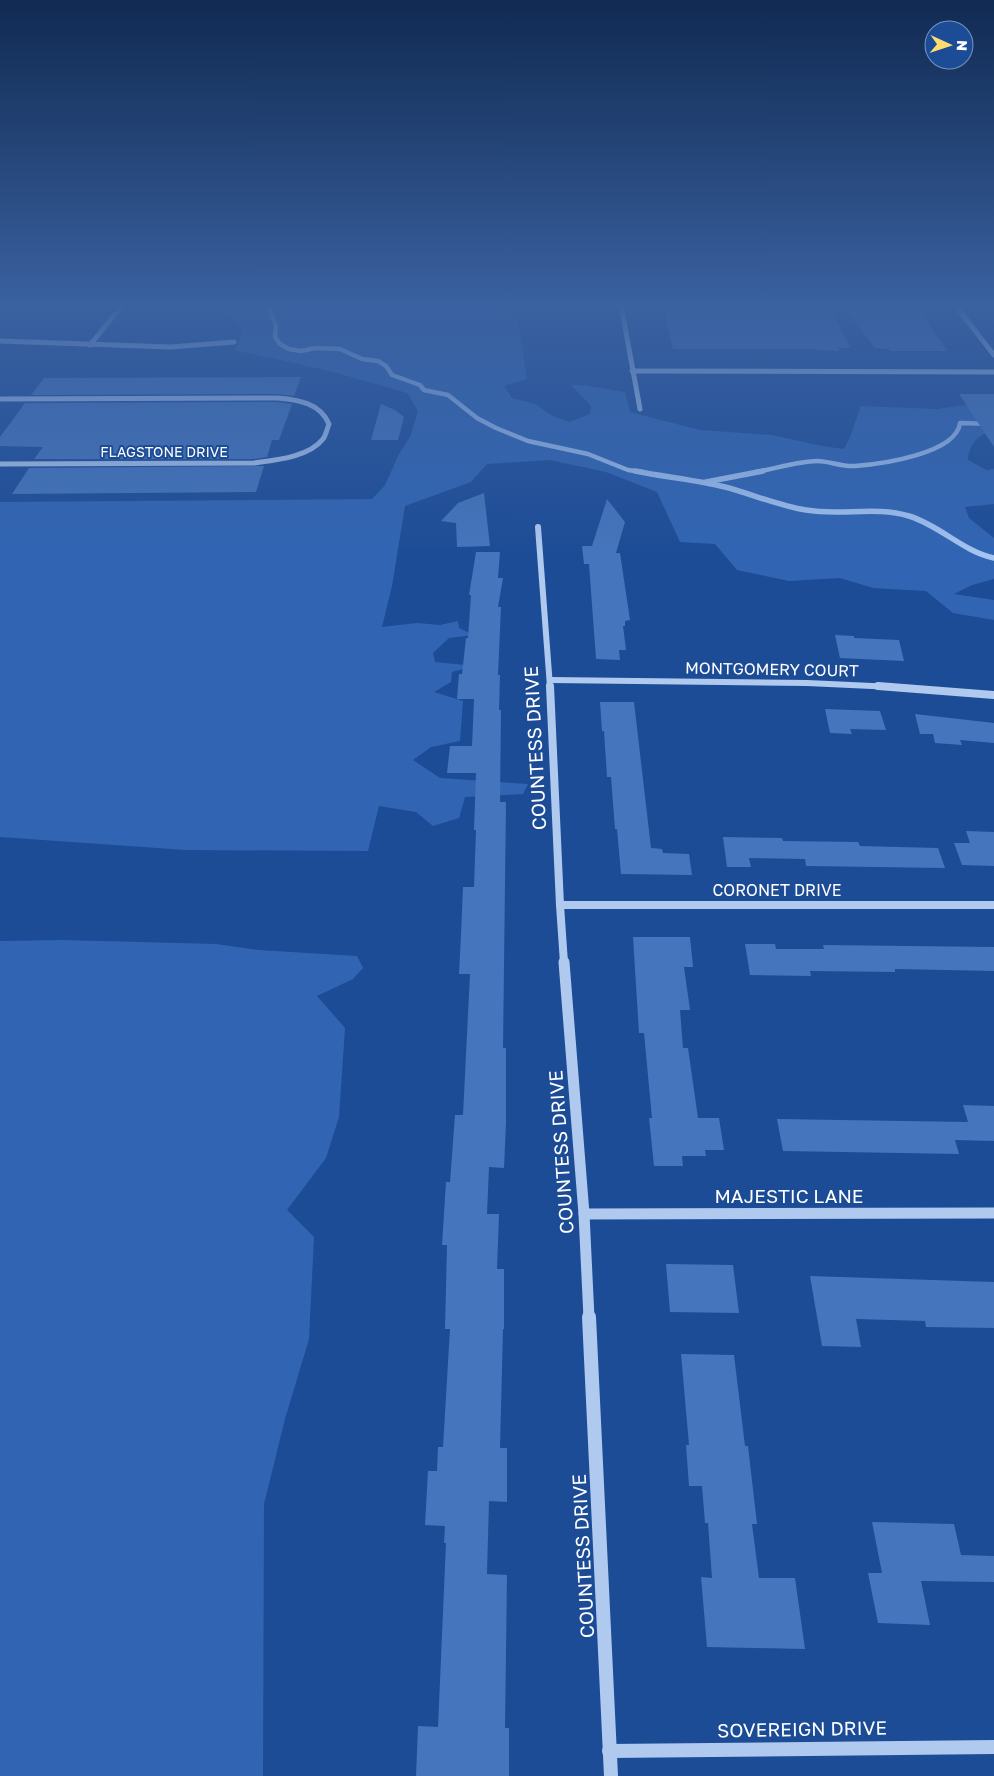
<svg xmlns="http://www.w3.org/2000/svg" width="994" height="1776" font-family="'Golos Text',sans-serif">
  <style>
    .green { fill: #3165b3 }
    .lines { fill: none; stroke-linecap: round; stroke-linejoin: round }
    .stream-far1 { stroke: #a4c4f1; stroke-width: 4.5 }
    .stream { stroke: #a4c4f1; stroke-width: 5.5 }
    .building { fill: #4575bc }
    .minor-far4 { stroke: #b0caef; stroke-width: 5 }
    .minor-far3 { stroke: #b0caef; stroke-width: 6 }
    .minor-far2 { stroke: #b0caef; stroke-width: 8 }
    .minor-far1 { stroke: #b0caef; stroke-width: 11 }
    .minor { stroke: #b0caef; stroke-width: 14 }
    .labels { text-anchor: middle; stroke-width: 4; stroke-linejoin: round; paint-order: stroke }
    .far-street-label { font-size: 14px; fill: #fff; stroke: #1d4c96 }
    .street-label { font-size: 16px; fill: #fff; stroke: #1d4c96 }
    .near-street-label { font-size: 19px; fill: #fff; stroke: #1d4c96 }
  </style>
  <rect width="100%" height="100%" fill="#1d4c96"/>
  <!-- green -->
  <g class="green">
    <path d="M206 305H519L518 321 527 379 504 386 512 398 535 404 551 415 569 422 590 414 591 406 571 385H584L625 392 630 412 700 430 772 435 822 446 844 449 850 437 861 406 937 409 966 405 994 408V429C979 435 969 443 968 460L987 470 994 469V504L965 507 969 518 994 538V579L972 585 954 594 994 600V620L953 613 926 591 873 588 840 578 789 581 737 570 715 544 680 542 657 492 606 472 550 460 487 464 471 482 405 506 392 586 382 627 417 623 440 625 458 621 459 628 474 635 449 638 433 653 435 662 475 666 452 672 451 682 434 692 463 701 460 741 431 747 413 760 440 778 528 784 523 794 465 797 459 818 433 826 416 812 379 806 368 851 186 850 0 837V502L372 499 385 485 399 454 410 437 418 411 407 393 330 371 235 350 243 331 228 311 207 308Z"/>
    <path d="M63 940 216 944 258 950 357 956 363 968 353 979 317 996 345 1028 339 1117 326 1158 287 1210 314 1237 309 1339 285 1419 264 1504 263 1776H0V941Z"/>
  </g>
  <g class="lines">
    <!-- stream-far1 -->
    <g class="stream-far1">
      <path d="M268 305 276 326 275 337 280 344 289 349 301 351 315 348 340 349 362 359 378 361 386 366 392 375 420 385 424 390 448 395 477 418 496 428 528 441 588 454 628 470 642 472"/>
      <path d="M756 472C774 469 799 461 817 461 829 461 842 467 855 466 881 464 956 454 960 423L994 424"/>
    </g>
    <!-- stream -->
    <g class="stream">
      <path d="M635 471C665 477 696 480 725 487 752 494 779 506 806 510 840 516 876 506 909 516 941 526 962 551 994 558"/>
      <path d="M706 482 763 471"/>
    </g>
  </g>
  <!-- building -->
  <g class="building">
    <path d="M663 305H830L850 348H838L839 351 816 350 815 349H673Z"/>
    <path d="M842 305H917L947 351H890L889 349 875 348Z"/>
    <path d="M301 377 294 396 278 394 31 395 44 378Z"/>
    <path d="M959 394H994V447Z"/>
    <path d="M278 402 292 404 279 440H272L267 457 254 459H34L43 447 0 446V437L25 403Z"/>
    <path d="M381 404 395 410 404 417 398 440H371Z"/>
    <path d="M264 466 256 492 12 494 29 468Z"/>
    <path d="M484 493 490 546 457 547 456 523 441 521 458 503Z"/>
    <path d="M607 499 625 522 616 553H620L630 620 625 621V626H623L626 650H619L620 660 596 659 589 564H584L582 546H592Z"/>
    <path d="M476 552H500L498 578H503L498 607H501L498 675H500L499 710H501L500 802H506L503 1048H506V1123L504 1168 489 1167 487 1214H499L497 1269H504V1329H503L500 1448H507V1502L489 1501 487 1574 507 1575 505 1728H509V1776H416L418 1726 438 1727 446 1543H444L445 1526 425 1525 428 1471H437L438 1447H443L450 1329H445L447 1245H442L446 1182H450L455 1115H463L470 974H459L461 935 463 887H474L476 830H474L476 773H447L450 746H472L474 699H457L459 674H462L466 638H468L471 595H469Z"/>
    <path d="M835 635 854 636V638L899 640 904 661 840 658Z"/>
    <path d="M600 702H634L651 848 662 849 663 853 689 854 692 875 621 874 617 829H615L611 777H607L604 731H602Z"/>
    <path d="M825 709 880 711 886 730 850 729 852 734 830 733Z"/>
    <path d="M915 714 994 723V743L960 740 962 745 935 743 933 734H920Z"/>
    <path d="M966 831 994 832V866L962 865 954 843H970Z"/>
    <path d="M723 837 782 838 783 841 858 842 860 846 938 848 945 868 806 866 805 859 749 858 751 867H727Z"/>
    <path d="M633 937H690L693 967H684L690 1010H680L683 1048H688L698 1118H719L724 1150H705L706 1156H682L683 1166H654L649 1118H652L644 1033H639Z"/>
    <path d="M745 944H775L776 949H824L823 945 994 947V971L895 969V972L810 971 811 976 750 975Z"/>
    <path d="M963 1105 994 1106V1141L955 1140 959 1154 783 1151 777 1119 968 1122Z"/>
    <path d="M666 1264 733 1265 739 1313 670 1312Z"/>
    <path d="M810 1276 994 1282V1328L926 1327 925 1321 856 1319 861 1347 822 1346Z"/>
    <path d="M681 1354 734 1355 745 1446H748L757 1524H752L759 1578H795L805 1649 707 1647 701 1577 712 1578 708 1523H705L702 1486H689L686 1445H689Z"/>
    <path d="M872 1522 954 1524 961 1555 994 1556V1582L921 1581 930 1625 878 1623 868 1573H882Z"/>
  </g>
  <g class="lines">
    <!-- minor-far4 -->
    <g class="minor-far4">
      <path d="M621 305 640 409"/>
      <path d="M955 305 994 355"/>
      <path d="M0 341 171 347 234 342"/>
      <path d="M90 345 121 307"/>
      <path d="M632 371 994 372"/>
      <path d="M0 399 278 398C299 400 320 403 329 424 327 429 326 435 323 439 309 457 276 460 254 463L0 464"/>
    </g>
    <!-- minor-far3 -->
    <g class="minor-far3">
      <path d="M538 527 550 687"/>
      <path d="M550 680 807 683 894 687"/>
    </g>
    <!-- minor-far2 -->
    <g class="minor-far2">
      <path d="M550 686 560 905 564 963"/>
      <path d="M878 686 994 695"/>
      <path d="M560 905H994"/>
    </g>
    <!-- minor-far1 -->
    <g class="minor-far1">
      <path d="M564 962 584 1214 589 1318"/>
      <path d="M584 1214 994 1213"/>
    </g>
    <!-- minor -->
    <g class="minor">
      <path d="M589 1317 611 1776"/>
      <path d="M609 1751 994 1747"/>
    </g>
  </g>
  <!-- sky -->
  <linearGradient id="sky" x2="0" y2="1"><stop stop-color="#102a52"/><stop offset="0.55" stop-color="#3a61a0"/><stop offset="1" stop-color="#3a61a0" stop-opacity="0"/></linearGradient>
  <rect width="994" height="554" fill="url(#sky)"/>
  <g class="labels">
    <!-- far-street labels -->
    <g class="far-street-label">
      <text x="164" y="457">FLAGSTONE DRIVE</text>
    </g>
    <!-- street labels -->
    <g class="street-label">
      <text transform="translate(772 669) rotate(1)" y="6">MONTGOMERY COURT</text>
      <text x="777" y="896">CORONET DRIVE</text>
    </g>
    <!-- near-street labels -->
    <g class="near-street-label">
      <text transform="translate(535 748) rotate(-93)" y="7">COUNTESS DRIVE</text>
      <text transform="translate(561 1152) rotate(-94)" y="7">COUNTESS DRIVE</text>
      <text x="789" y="1203">MAJESTIC LANE</text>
      <text transform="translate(583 1556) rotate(-93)" y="7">COUNTESS DRIVE</text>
      <text transform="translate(802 1729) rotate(-1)" y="7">SOVEREIGN DRIVE</text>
    </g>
  </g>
  <!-- north arrow -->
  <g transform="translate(949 45) rotate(93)"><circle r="24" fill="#1d4c96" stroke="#7794c0"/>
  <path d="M0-4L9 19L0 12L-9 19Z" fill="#fedc6f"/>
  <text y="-8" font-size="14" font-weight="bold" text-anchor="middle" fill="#ffffff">N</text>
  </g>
</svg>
